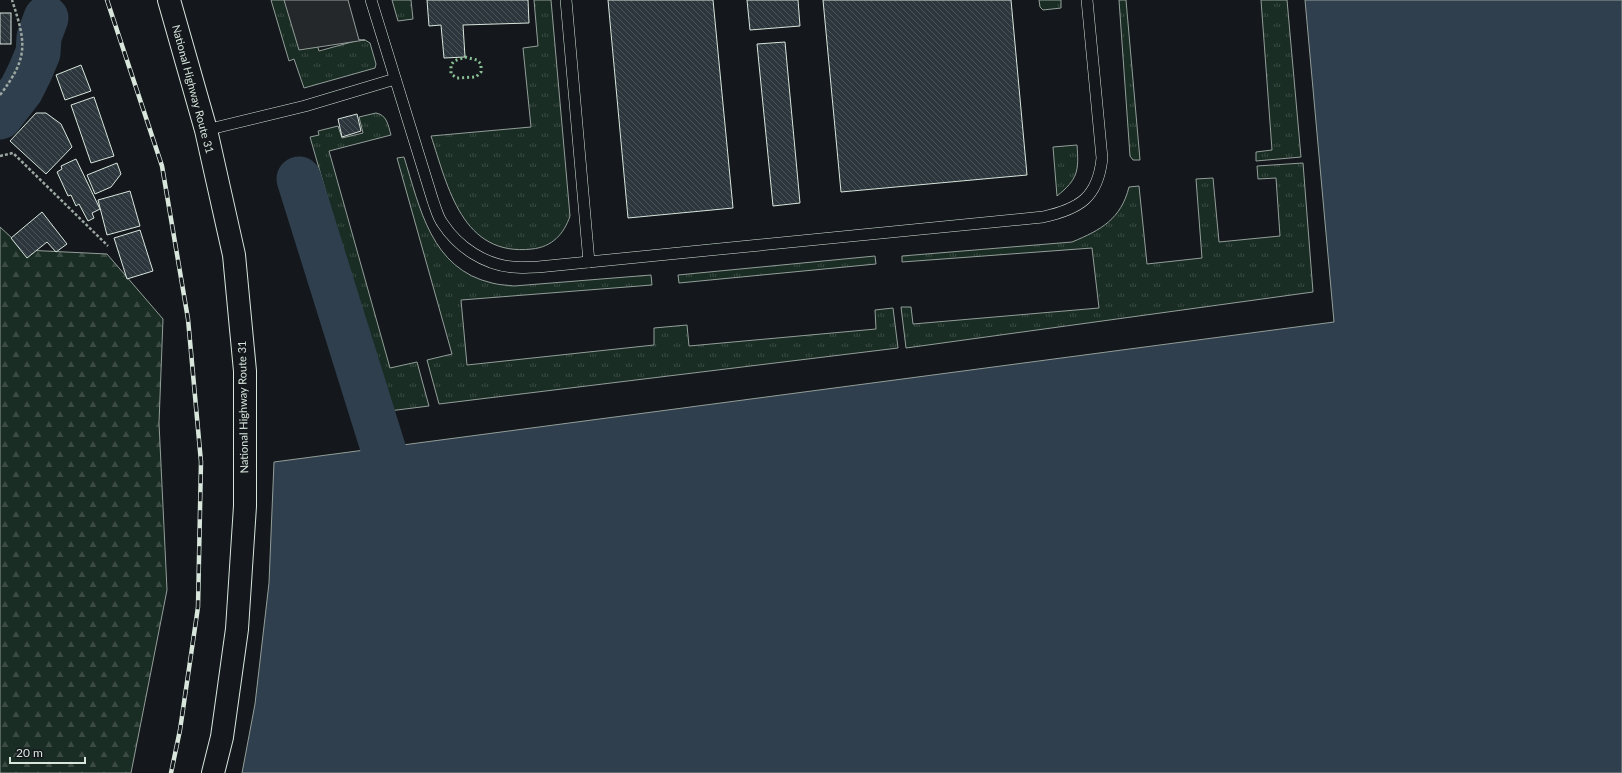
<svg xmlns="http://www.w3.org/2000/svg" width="1622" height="773" font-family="Lato,sans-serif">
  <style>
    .grass { fill: url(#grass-tufts); stroke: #939e99 }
    .forest { fill: url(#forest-firs); stroke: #939e99 }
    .parking { fill: #24282b; stroke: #939e99 }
    .water { fill: #2f3f4d; stroke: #939e99 }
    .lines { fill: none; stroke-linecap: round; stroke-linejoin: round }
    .river { stroke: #2f3f4d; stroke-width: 45 }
    .building { fill: url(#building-back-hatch); stroke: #d8e6dc }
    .lane-casing { stroke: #d8e6dc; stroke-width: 12 }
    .highway-casing { stroke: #d8e6dc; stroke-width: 24 }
    .path { stroke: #9da8a2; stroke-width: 2.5; stroke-dasharray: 3 2; stroke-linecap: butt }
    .lane { stroke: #14181c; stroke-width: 11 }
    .highway { stroke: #14181c; stroke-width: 22 }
    .rail-casing { stroke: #d8e6dc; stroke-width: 4.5 }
    .rail { stroke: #14181c; stroke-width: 3; stroke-dasharray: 9; stroke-linecap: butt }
    .hedge { stroke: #8ac095; stroke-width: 3; stroke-dasharray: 2 3; stroke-linecap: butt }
    .labels { text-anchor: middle; stroke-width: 3; stroke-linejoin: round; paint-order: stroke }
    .street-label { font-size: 11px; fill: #d8e6dc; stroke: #14181c }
  </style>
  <defs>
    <pattern id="grass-tufts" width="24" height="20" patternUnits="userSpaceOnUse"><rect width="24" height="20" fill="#1a2d24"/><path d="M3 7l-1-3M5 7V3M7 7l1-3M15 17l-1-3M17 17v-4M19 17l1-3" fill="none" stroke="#3b4b43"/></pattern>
    <pattern id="forest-firs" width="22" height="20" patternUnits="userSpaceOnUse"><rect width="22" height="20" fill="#1a2d24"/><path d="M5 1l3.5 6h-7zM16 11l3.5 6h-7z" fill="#3b4b43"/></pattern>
    <pattern id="building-back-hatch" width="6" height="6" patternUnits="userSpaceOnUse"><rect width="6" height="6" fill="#2c363c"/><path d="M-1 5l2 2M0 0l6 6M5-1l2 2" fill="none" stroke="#4a5358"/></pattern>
  </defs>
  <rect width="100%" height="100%" fill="#14181c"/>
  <!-- grass -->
  <g class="grass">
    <path d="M271 0H286L312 28 319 51 359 40H365L370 43 376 64 375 68 304 88 294 59 289 61Z"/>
    <path d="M392 0H411L413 19 398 21Z"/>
    <path d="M534 0H551L570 216C564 234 552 247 532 249 462 257 448 187 431 136L531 127 523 48 538 46Z"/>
    <path d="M1039 0H1061V8L1043 10 1040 7Z"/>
    <path d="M1119 0H1126L1140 160H1133L1130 156Z"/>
    <path d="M1261 0H1287L1301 157 1256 161V152L1272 150Z"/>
    <path d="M376 113C387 115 388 125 391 135L329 151 390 368 417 362 429 406 389 411 310 137 319 135 318 131 338 126 342 138 363 133 359 117Z"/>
    <path d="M1077 145C1079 171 1078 179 1057 196L1053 147Z"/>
    <path d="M404 157C420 208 431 269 492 283 499 285 507 285 514 286L651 275 652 285 461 300 467 365 654 345V328L687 325 689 346 876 329 875 310 893 308 898 348 439 404 427 360 452 354 397 158Z"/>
    <path d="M1303 163 1313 292 906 348 901 307H911L913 324 1099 308 1092 248 902 262V256L1072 242C1101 230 1121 219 1129 187L1139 186 1147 264 1202 258 1196 179 1213 178 1219 242 1280 236 1276 178 1258 179 1257 166Z"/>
    <path d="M875 256 876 264 679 283 678 275Z"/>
  </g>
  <!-- forest -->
  <path class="forest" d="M0 227 25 250 107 254 163 319 159 423 167 590 131 773H0Z"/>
  <!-- parking -->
  <path class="parking" d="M284 0H348L359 40H365L299 50Z"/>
  <!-- water -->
  <path class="water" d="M1305 0H1622V773H242L255 704 269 583 274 462 1334 322Z"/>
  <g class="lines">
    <!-- river -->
    <g class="river">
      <path d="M0 117 21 90 30 72 38 53 39 37 46 18"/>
      <path d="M299 179 388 464"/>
    </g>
  </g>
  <!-- building -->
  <g class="building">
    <path d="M427 0H528L529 23 463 25 465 57 444 58 441 25 429 26Z"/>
    <path d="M608 0H713L733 208 628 218Z"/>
    <path d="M747 0H798L800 26 750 30Z"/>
    <path d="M823 0H1011L1027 175 841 192Z"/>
    <rect x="0" y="13" width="11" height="31"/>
    <path d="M785 42 800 203 773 206 757 44Z"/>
    <path d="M81 65 91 91 65 100 56 75Z"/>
    <path d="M94 97 114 156 91 163 71 105Z"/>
    <path d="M36 113H46L61 124 72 147 46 174 10 141Z"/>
    <path d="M357 114 361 131 342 137 338 119Z"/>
    <path d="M76 159 100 209 92 213 94 218 88 221 79 204 76 206 71 195 68 196 57 172 62 169 61 166Z"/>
    <path d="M117 163 121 174 111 187 95 194 87 175Z"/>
    <path d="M130 191 140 226 107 235 98 200Z"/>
    <path d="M42 212 67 244 56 252 47 242 27 258 11 238Z"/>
    <path d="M140 230 153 271 127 279 114 238Z"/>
  </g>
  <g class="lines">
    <!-- lane casing -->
    <g class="lane-casing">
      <g id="lane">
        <path d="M371 0 433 201C436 209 438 218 443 224 458 247 485 265 513 267 521 268 529 267 538 267L1043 217C1079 209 1098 198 1102 158L1087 0"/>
        <path d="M566 0 589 262"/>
        <path d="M206 130 305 106 395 79"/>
      </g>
    </g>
    <!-- highway casing -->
    <g class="highway-casing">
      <path id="highway" d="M169 0 206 130 234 255 245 371V506L237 629 222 737 213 773"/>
    </g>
    <!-- path -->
    <g class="path">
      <path d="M0 95C29 57 26 43 12 0"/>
      <path d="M0 156 13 153 108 246"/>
    </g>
    <!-- lane -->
    <use href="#lane" class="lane"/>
    <!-- highway -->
    <use href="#highway" class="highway"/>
    <!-- rail casing -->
    <g class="rail-casing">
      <path id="rail" d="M107 0 162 166 188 319 201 462 198 607 180 730 171 773"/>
    </g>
    <!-- rail -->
    <use href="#rail" class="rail"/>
    <!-- hedge -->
    <path class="hedge" d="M465 57 477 60 481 64V72L476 77 457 78 451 74V65L454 61Z"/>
  </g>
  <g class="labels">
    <!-- street labels -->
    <g class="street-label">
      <text transform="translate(193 89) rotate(75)" y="4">National Highway Route 31</text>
      <text transform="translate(243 407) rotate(-91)" y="4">National Highway Route 31</text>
    </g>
  </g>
  <!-- scale -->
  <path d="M10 757v6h75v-6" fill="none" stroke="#d8e6dc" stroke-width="2"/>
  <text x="16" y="757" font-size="12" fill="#d8e6dc" stroke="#14181c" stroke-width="3" paint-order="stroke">20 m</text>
</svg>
